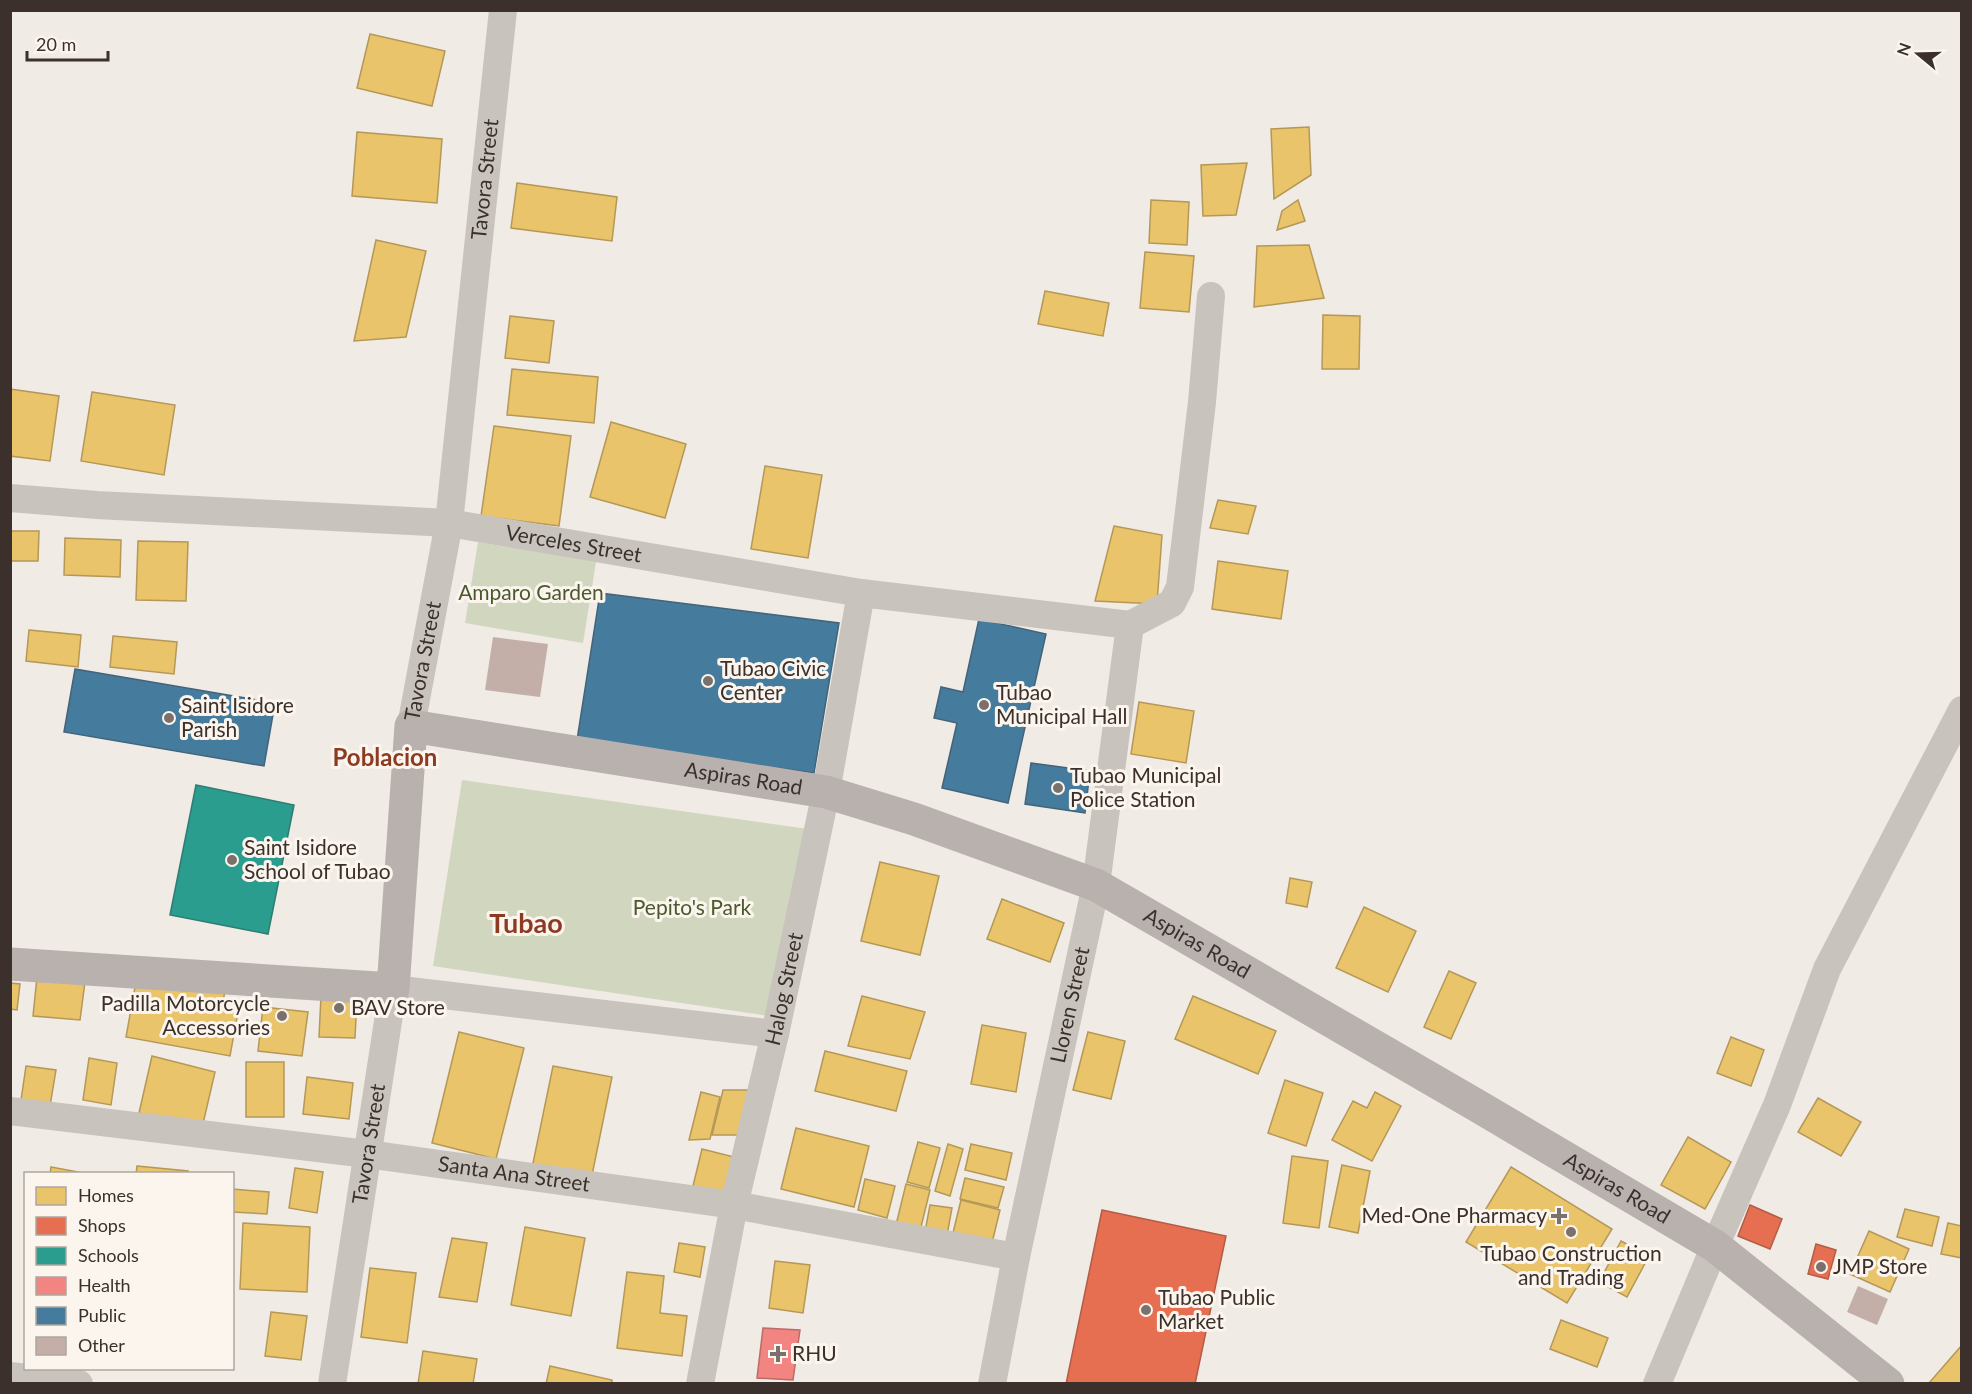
<svg xmlns="http://www.w3.org/2000/svg" width="1972" height="1394" font-family="Lato,sans-serif">
  <style>
    .green { fill: #d1d6bf }
    .homes { fill: #e9c46a; stroke: #b59857; stroke-width: 1.5 }
    .shops { fill: #e76f51; stroke: #b35c46; stroke-width: 1.5 }
    .schools { fill: #2a9d8f; stroke: #2f7c71; stroke-width: 1.5 }
    .health { fill: #f28482; stroke: #bb6b68; stroke-width: 1.5 }
    .public { fill: #457b9d; stroke: #42647b; stroke-width: 1.5 }
    .building { fill: #c3afa7 }
    .lines { fill: none; stroke-linecap: round; stroke-linejoin: round }
    .minor { stroke: #c9c3be; stroke-width: 28 }
    .major { stroke: #b8b1ad; stroke-width: 33 }
    .poi-dot { fill: #7a716c; stroke: #fbf5ee; stroke-width: 2 }
    .labels { text-anchor: middle; stroke-width: 6; stroke-linejoin: round; paint-order: stroke }
    .street-label { font-size: 21px; fill: #3b302b; stroke: #fbf5ee }
    .park-label { font-size: 21px; fill: #4a5a2e; stroke: #fbf5ee }
    .poi-label { font-size: 21px; fill: #3b302b; stroke: #fbf5ee; text-anchor: start }
    .quarter-label { font-size: 24px; font-weight: bold; fill: #8c3b22; stroke: #fbf5ee }
    .district-label { font-size: 27px; font-weight: bold; fill: #8c3b22; stroke: #fbf5ee }
  </style>
  <rect width="100%" height="100%" fill="#f0ebe5"/>
  <!-- green -->
  <g class="green">
    <path d="M478 542 596 562 583 643 465 623Z"/>
    <path d="M462 780 808 829 775 1017 433 966Z"/>
  </g>
  <!-- homes -->
  <g class="homes">
    <path d="M370 34 445 51 432 106 357 88Z"/>
    <path d="M1309 127 1311 175 1274 199 1271 129Z"/>
    <path d="M357 132 442 139 437 203 352 196Z"/>
    <path d="M1247 163 1236 215 1203 216 1201 165Z"/>
    <path d="M517 183 617 197 612 241 511 228Z"/>
    <path d="M1151 200 1189 202 1187 245 1149 243Z"/>
    <path d="M1298 200 1305 221 1277 230 1282 211Z"/>
    <path d="M376 240 426 251 406 337 354 341Z"/>
    <path d="M1309 245 1324 298 1254 307 1257 246Z"/>
    <path d="M1145 252 1194 256 1189 312 1140 308Z"/>
    <path d="M1045 291 1109 303 1103 336 1038 324Z"/>
    <path d="M1323 315 1360 316 1359 369H1322Z"/>
    <path d="M510 316 554 321 549 363 505 358Z"/>
    <path d="M512 369 598 377 594 423 507 415Z"/>
    <path d="M10 389 59 396 50 461 10 456Z"/>
    <path d="M92 392 175 405 164 475 81 461Z"/>
    <path d="M611 422 686 444 665 518 590 497Z"/>
    <path d="M494 426 571 436 559 526 481 516Z"/>
    <path d="M765 466 822 475 808 558 751 549Z"/>
    <path d="M1218 500 1256 506 1248 534 1210 528Z"/>
    <path d="M1114 526 1162 535 1157 604 1095 601Z"/>
    <path d="M10 531H39L38 561H10Z"/>
    <path d="M65 538 121 540 120 577 64 575Z"/>
    <path d="M138 541 188 542 186 601 136 600Z"/>
    <path d="M1218 561 1288 571 1281 619 1212 609Z"/>
    <path d="M29 630 81 635 78 667 26 661Z"/>
    <path d="M113 636 177 642 174 674 110 667Z"/>
    <path d="M1139 702 1194 711 1186 763 1131 754Z"/>
    <path d="M880 862 939 876 920 955 861 941Z"/>
    <path d="M1290 878 1312 882 1307 907 1286 903Z"/>
    <path d="M1002 899 1064 923 1050 962 987 939Z"/>
    <path d="M1364 907 1416 931 1388 992 1336 968Z"/>
    <path d="M1449 971 1476 983 1451 1039 1424 1027Z"/>
    <path d="M137 976 225 992 221 1008 238 1012 230 1056 126 1037Z"/>
    <path d="M37 977 85 982 80 1020 33 1016Z"/>
    <path d="M10 983 20 984 17 1010 10 1009Z"/>
    <path d="M321 996 357 998 355 1038 319 1037Z"/>
    <path d="M862 996 925 1012 910 1059 848 1046Z"/>
    <path d="M1193 996 1276 1031 1258 1074 1175 1039Z"/>
    <path d="M263 1007 308 1012 302 1056 258 1051Z"/>
    <path d="M982 1025 1026 1033 1016 1092 971 1084Z"/>
    <path d="M459 1032 524 1048 496 1159 432 1143Z"/>
    <path d="M1088 1032 1125 1041 1111 1099 1073 1090Z"/>
    <path d="M1731 1037 1764 1050 1751 1086 1717 1073Z"/>
    <path d="M825 1051 907 1071 896 1111 815 1091Z"/>
    <path d="M152 1056 215 1072 202 1128 139 1113Z"/>
    <path d="M89 1058 117 1063 111 1105 83 1100Z"/>
    <rect x="246" y="1062" width="38" height="55"/>
    <path d="M26 1066 56 1070 49 1112 20 1107Z"/>
    <path d="M553 1066 612 1077 591 1180 532 1168Z"/>
    <path d="M307 1077 353 1083 349 1119 303 1114Z"/>
    <path d="M1285 1080 1323 1093 1306 1146 1268 1133Z"/>
    <path d="M723 1090H754L745 1135H712Z"/>
    <path d="M701 1092 720 1097 710 1139 689 1140Z"/>
    <path d="M1375 1092 1401 1106 1372 1161 1332 1140 1353 1101 1367 1108Z"/>
    <path d="M1818 1098 1861 1122 1841 1156 1798 1132Z"/>
    <path d="M796 1128 869 1146 854 1207 781 1189Z"/>
    <path d="M1688 1137 1731 1162 1705 1209 1661 1185Z"/>
    <path d="M918 1142 940 1148 929 1188 907 1182Z"/>
    <path d="M948 1144 963 1149 950 1196 935 1191Z"/>
    <path d="M971 1144 1012 1153 1006 1180 965 1170Z"/>
    <path d="M702 1149 738 1158 728 1198 692 1190Z"/>
    <path d="M1292 1156 1328 1161 1319 1228 1283 1223Z"/>
    <path d="M1342 1165 1370 1171 1358 1233 1329 1227Z"/>
    <path d="M137 1166 188 1171 187 1174H136Z"/>
    <path d="M51 1167 89 1174H50Z"/>
    <path d="M1511 1167 1612 1229 1567 1303 1466 1242Z"/>
    <path d="M295 1168 323 1172 317 1213 289 1208Z"/>
    <path d="M965 1178 1004 1187 998 1208 960 1199Z"/>
    <path d="M865 1179 895 1186 887 1218 858 1210Z"/>
    <path d="M906 1184 930 1190 919 1235 895 1229Z"/>
    <path d="M232 1189 269 1192 267 1214 232 1212Z"/>
    <path d="M961 1200 1000 1210 991 1247 952 1237Z"/>
    <path d="M930 1205 952 1208 946 1241 924 1237Z"/>
    <path d="M1905 1209 1939 1217 1932 1246 1897 1237Z"/>
    <path d="M243 1223 310 1227 307 1292 240 1289Z"/>
    <path d="M1948 1223 1962 1226V1258L1941 1254Z"/>
    <path d="M525 1227 585 1238 571 1316 511 1305Z"/>
    <path d="M1869 1231 1909 1249 1890 1292 1850 1274Z"/>
    <path d="M452 1238 487 1243 477 1302 439 1297Z"/>
    <path d="M1621 1241 1649 1256 1627 1297 1599 1282Z"/>
    <path d="M679 1243 705 1247 700 1277 674 1272Z"/>
    <path d="M775 1261 810 1265 803 1313 769 1308Z"/>
    <path d="M370 1268 416 1273 407 1343 361 1337Z"/>
    <path d="M627 1272 664 1276 660 1313 687 1316 682 1356 617 1348Z"/>
    <path d="M271 1312 307 1316 301 1360 265 1356Z"/>
    <path d="M1561 1320 1608 1338 1597 1367 1550 1349Z"/>
    <path d="M1962 1345V1384H1929V1383Z"/>
    <path d="M423 1351 477 1359 473 1384H418Z"/>
    <path d="M550 1366 612 1380V1384H546Z"/>
  </g>
  <!-- shops -->
  <g class="shops">
    <path d="M1750 1205 1782 1219 1770 1249 1738 1236Z"/>
    <path d="M1102 1210 1226 1236 1195 1384H1066Z"/>
    <path d="M1816 1244 1836 1250 1828 1279 1808 1274Z"/>
  </g>
  <!-- schools -->
  <path class="schools" d="M196 785 294 805 268 934 170 915Z"/>
  <!-- health -->
  <path class="health" d="M763 1328 800 1330 793 1380 757 1378Z"/>
  <!-- public -->
  <g class="public">
    <path d="M600 593 839 623 814 773 577 740Z"/>
    <path d="M979 619 1046 634 1008 803 942 788 957 723 934 718 941 687 963 692Z"/>
    <path d="M75 669 275 703 264 766 64 732Z"/>
    <path d="M1031 763 1090 771 1085 813 1025 804Z"/>
  </g>
  <!-- building -->
  <g class="building">
    <path d="M493 637 548 644 540 697 485 690Z"/>
    <path d="M1858 1286 1888 1299 1877 1325 1847 1312Z"/>
  </g>
  <g class="lines">
    <!-- minor -->
    <g class="minor">
      <path id="s1" d="M10 498 97 505 449 523 861 593 1130 625"/>
      <path d="M1130 625 1172 603 1180 587 1202 402 1211 296"/>
      <path id="s2" d="M411 726 449 523 503 10"/>
      <path id="s3" d="M10 1111 367 1154 734 1205 1016 1257"/>
      <path d="M10 1376 79 1384"/>
      <path id="s4" d="M332 1384 393 989 775 1034"/>
      <path id="s5" d="M700 1384 734 1205 775 1034 826 792 861 593"/>
      <path id="s6" d="M992 1384 1016 1257 1096 885 1130 625"/>
      <path d="M1657 1384 1715 1246 1777 1105 1827 969 1962 710"/>
    </g>
    <!-- major -->
    <path class="major" id="s7" d="M10 964 393 989 411 726 826 792 914 819 1096 885 1476 1105 1715 1246 1888 1384"/>
  </g>
  <!-- markers -->
  <g class="poi-dot">
    <circle cx="708" cy="681" r="6"/>
    <circle cx="984" cy="705" r="6"/>
    <circle cx="169" cy="718" r="6"/>
    <circle cx="1058" cy="788" r="6"/>
    <circle cx="232" cy="860" r="6"/>
    <circle cx="339" cy="1008" r="6"/>
    <circle cx="282" cy="1016" r="6"/>
    <path d="M1556 1207h6v6h6v6h-6v6h-6v-6h-6v-6h6z"/>
    <circle cx="1571" cy="1232" r="6"/>
    <circle cx="1821" cy="1267" r="6"/>
    <circle cx="1146" cy="1310" r="6"/>
    <path d="M775 1345h6v6h6v6h-6v6h-6v-6h-6v-6h6z"/>
  </g>
  <g class="labels">
    <!-- street labels -->
    <g class="street-label">
      <text dy="7" stroke="none"><textPath href="#s2" startOffset="552">Tavora Street</textPath></text>
      <text dy="7" stroke="none"><textPath href="#s1" startOffset="566">Verceles Street</textPath></text>
      <text dy="7" stroke="none"><textPath href="#s2" startOffset="66">Tavora Street</textPath></text>
      <text dy="7" stroke="none"><textPath href="#s7" startOffset="984">Aspiras Road</textPath></text>
      <text dy="7" stroke="none"><textPath href="#s7" startOffset="1470">Aspiras Road</textPath></text>
      <text dy="7" stroke="none"><textPath href="#s5" startOffset="404">Halog Street</textPath></text>
      <text dy="7" stroke="none"><textPath href="#s6" startOffset="387">Lloren Street</textPath></text>
      <text dy="7" stroke="none"><textPath href="#s4" startOffset="243">Tavora Street</textPath></text>
      <text dy="7" stroke="none"><textPath href="#s3" startOffset="508">Santa Ana Street</textPath></text>
      <text dy="7" stroke="none"><textPath href="#s7" startOffset="1956">Aspiras Road</textPath></text>
    </g>
    <!-- park labels -->
    <g class="park-label">
      <text x="531" y="600">Amparo Garden</text>
      <text x="692" y="915">Pepito's Park</text>
    </g>
    <!-- poi labels -->
    <g class="poi-label">
      <text x="720" y="676">Tubao Civic<tspan x="720" dy="24">Center</tspan></text>
      <text x="996" y="700">Tubao<tspan x="996" dy="24">Municipal Hall</tspan></text>
      <text x="181" y="713">Saint Isidore<tspan x="181" dy="24">Parish</tspan></text>
      <text x="1070" y="783">Tubao Municipal<tspan x="1070" dy="24">Police Station</tspan></text>
      <text x="244" y="855">Saint Isidore<tspan x="244" dy="24">School of Tubao</tspan></text>
      <text x="270" y="1011" text-anchor="end">Padilla Motorcycle<tspan x="270" dy="24">Accessories</tspan></text>
      <text x="351" y="1015">BAV Store</text>
      <text x="1547" y="1223" text-anchor="end">Med-One Pharmacy</text>
      <text x="1571" y="1261" text-anchor="middle">Tubao Construction<tspan x="1571" dy="24">and Trading</tspan></text>
      <text x="1833" y="1274">JMP Store</text>
      <text x="1158" y="1305">Tubao Public<tspan x="1158" dy="24">Market</tspan></text>
      <text x="792" y="1361">RHU</text>
    </g>
    <!-- quarter labels -->
    <g class="quarter-label">
      <text x="385" y="766">Poblacion</text>
    </g>
    <!-- district labels -->
    <g class="district-label">
      <text x="526" y="933">Tubao</text>
    </g>
  </g>
  <!-- border -->
  <rect width="1972" height="1394" fill="none" stroke="#3b302b" stroke-width="24"/>
  <!-- legend -->
  <rect x="24" y="1172" width="210" height="198" fill="#fbf5ee" stroke="#aea6a0" stroke-width="1.5"/>
  <rect x="36" y="1187" width="30" height="18" fill="#e9c46a" stroke="#aea6a0" stroke-width="1.5"/>
  <text x="78" y="1202" font-size="18" fill="#3b302b">Homes</text>
  <rect x="36" y="1217" width="30" height="18" fill="#e76f51" stroke="#aea6a0" stroke-width="1.5"/>
  <text x="78" y="1232" font-size="18" fill="#3b302b">Shops</text>
  <rect x="36" y="1247" width="30" height="18" fill="#2a9d8f" stroke="#aea6a0" stroke-width="1.5"/>
  <text x="78" y="1262" font-size="18" fill="#3b302b">Schools</text>
  <rect x="36" y="1277" width="30" height="18" fill="#f28482" stroke="#aea6a0" stroke-width="1.5"/>
  <text x="78" y="1292" font-size="18" fill="#3b302b">Health</text>
  <rect x="36" y="1307" width="30" height="18" fill="#457b9d" stroke="#aea6a0" stroke-width="1.5"/>
  <text x="78" y="1322" font-size="18" fill="#3b302b">Public</text>
  <rect x="36" y="1337" width="30" height="18" fill="#c3afa7" stroke="#aea6a0" stroke-width="1.5"/>
  <text x="78" y="1352" font-size="18" fill="#3b302b">Other</text>
  <!-- north arrow -->
  <g transform="translate(1918 54) rotate(289)" stroke="#fbf5ee" stroke-width="4.5" paint-order="stroke">
  <path d="M0-4.5L10 22L0 15L-10 22Z" fill="#3b302b"/>
  <text y="-9" font-size="16" font-weight="bold" text-anchor="middle" fill="#3b302b">N</text>
  </g>
  <!-- scale -->
  <path d="M27 51v9h81v-9" fill="none" stroke="#3b302b" stroke-width="3"/>
  <text x="36" y="51" font-size="18" fill="#3b302b" stroke="#fbf5ee" stroke-width="4.5" paint-order="stroke">20 m</text>
</svg>
